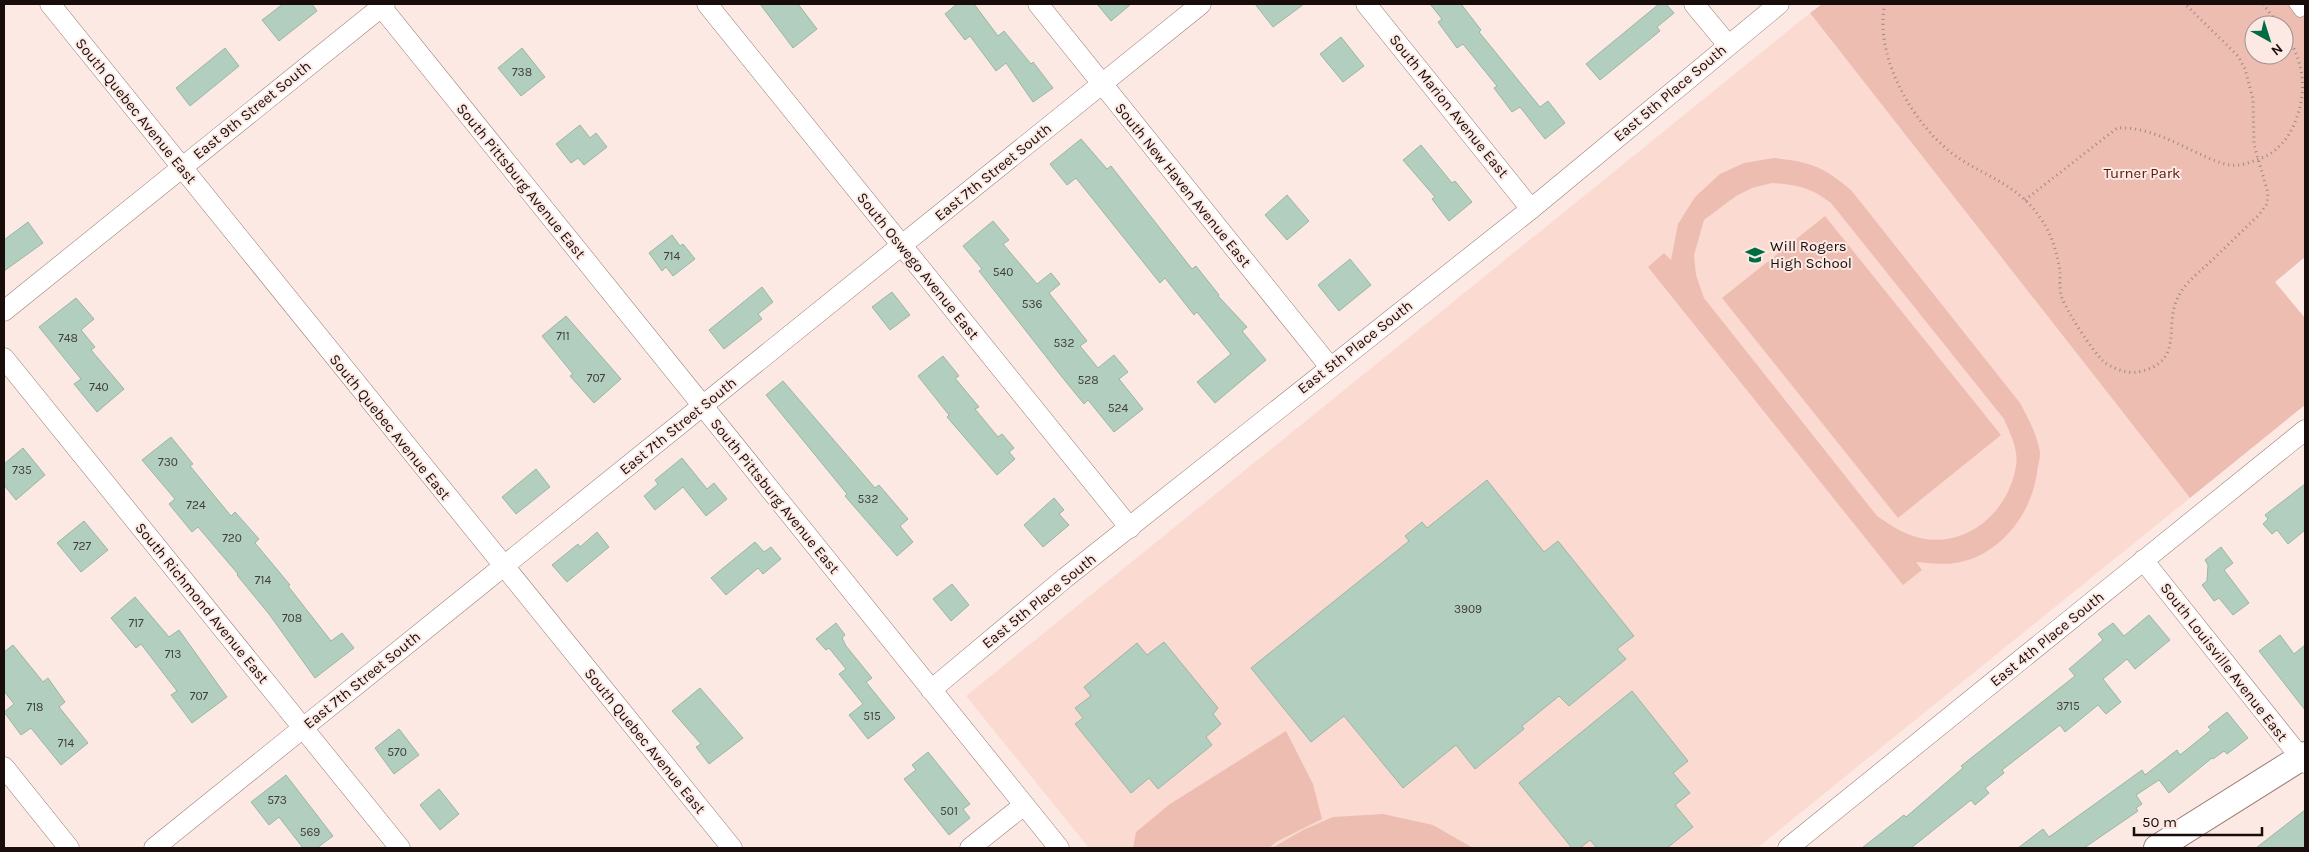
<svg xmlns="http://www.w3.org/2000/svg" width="2309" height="852" font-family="Karla,sans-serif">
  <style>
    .built { fill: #fbdad2 }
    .green { fill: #eebdb2; fill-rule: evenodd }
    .building { fill: #b2cebe; stroke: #9ab6a5 }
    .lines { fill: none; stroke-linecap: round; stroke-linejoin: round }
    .service-casing { stroke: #997b74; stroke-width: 11 }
    .minor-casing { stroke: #997b74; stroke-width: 21 }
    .tertiary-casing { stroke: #997b74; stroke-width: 28 }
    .path { stroke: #998985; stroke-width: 3; stroke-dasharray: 1 4; stroke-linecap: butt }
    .service { stroke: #fff; stroke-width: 10 }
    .minor { stroke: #fff; stroke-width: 20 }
    .tertiary { stroke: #fff; stroke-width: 26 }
    .labels { text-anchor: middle; stroke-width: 4; stroke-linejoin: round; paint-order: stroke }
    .number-label { font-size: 12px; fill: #3e3d38 }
    .street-label { font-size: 15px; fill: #180d0b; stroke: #fde9e4 }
    .park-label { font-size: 15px; fill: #58180a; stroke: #fde9e4 }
    .poi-label { font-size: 15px; fill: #180d0b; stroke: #fde9e4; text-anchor: start }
  </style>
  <rect width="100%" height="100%" fill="#fde9e4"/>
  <!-- built -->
  <path class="built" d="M1810 13 2190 498 1757 848H1089L966 696Z"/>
  <!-- green -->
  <g class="green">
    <path d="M1822 4H2305V257L2275 282 2305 318V405L2190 498 1810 13ZM2254 25H2284V55H2254Z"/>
    <path d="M1774 158C1810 162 1823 166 1851 190L2020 403C2028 418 2038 436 2040 453 2040 459 2038 466 2037 472 2032 514 1999 557 1955 563 1942 565 1929 563 1916 562L1922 570 1903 585 1648 267 1664 253 1671 260 1678 224 1695 197 1720 174 1744 163ZM1772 183C1798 185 1810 187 1831 203L2004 419C2010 433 2019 450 2016 466 2009 510 1970 546 1925 539 1906 536 1892 526 1877 516L1704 298 1696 275 1694 255 1704 220 1736 196 1752 188Z"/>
    <path d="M1825 216 2001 435 1898 518 1722 298Z"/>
    <path d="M1286 731 1313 784 1322 819 1276 842 1269 848H1133L1136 832 1170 804Z"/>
    <path d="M1383 814 1433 825 1473 848H1272L1303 830 1333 817Z"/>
  </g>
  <!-- building -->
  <g class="building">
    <path d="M283 4H312L317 11 279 41 262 20Z"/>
    <path d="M760 4H798L817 29 793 48Z"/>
    <path d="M957 4H974L998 36 1004 31 1031 64 1033 62 1053 88 1033 102 1006 63 996 71 970 36 965 40 945 14Z"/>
    <path d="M1097 4H1131L1111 21Z"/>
    <path d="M1255 4H1304L1273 27Z"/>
    <path d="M1430 4H1461L1481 30 1479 32 1540 107 1548 101 1565 123 1545 139 1520 107 1512 112 1494 88 1497 86 1463 44 1457 48 1438 22 1442 19Z"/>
    <path d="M1659 4H1666L1674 13 1657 27 1660 31 1600 80 1586 64Z"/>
    <path d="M1341 37 1364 66 1343 82 1320 54Z"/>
    <path d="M225 48 239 66 190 106 176 88Z"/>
    <path d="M522 48 545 77 521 96 498 68Z"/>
    <path d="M580 125 590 138 596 133 607 147 584 165 578 158 571 163 556 144Z"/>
    <path d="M1081 139 1107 169 1111 166 1192 269 1196 266 1219 295 1218 296 1247 327 1242 331 1266 360 1215 403 1197 382 1231 354 1197 312 1194 315 1165 278 1160 283 1076 178 1067 185 1050 164Z"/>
    <path d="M1421 145 1452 183 1455 181 1472 202 1449 221 1432 199 1435 197 1403 160Z"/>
    <path d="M1287 195 1309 221 1287 240 1265 215Z"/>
    <path d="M993 221 1009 240 1003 244 1037 284 1051 273 1060 284 1049 293 1087 341 1080 346 1098 368 1114 355 1128 372 1119 379 1143 409 1114 432 1088 400 1084 404 1062 377 979 271 982 269 963 246Z"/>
    <path d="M28 222 43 243 4 271V240Z"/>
    <path d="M672 235 680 246 683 244 695 259 673 276 666 267 662 271 649 253Z"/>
    <path d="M1350 259 1371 285 1339 311 1318 285Z"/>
    <path d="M762 287 773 302 758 314 762 319 724 349 709 330Z"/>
    <path d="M892 292 910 315 890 330 872 307Z"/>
    <path d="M76 298 94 319 81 330 95 347 91 350 124 389 97 412 74 384 81 379 39 327Z"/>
    <path d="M566 316 621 379 594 403 570 376 573 374 542 336Z"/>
    <path d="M943 356 959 376 955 378 979 407 975 409 998 437 1002 434 1014 448 1009 452 1015 459 997 475 947 417 949 415 918 376Z"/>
    <path d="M783 381 875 488 879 485 908 519 900 526 913 542 897 556 845 496 847 494 766 395Z"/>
    <path d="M171 437 193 464 190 466 231 516 235 512 259 539 255 543 290 585 288 586 331 641 342 633 354 648 315 678 269 614 237 575 238 574 198 527 192 532 169 504 175 499 142 460Z"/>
    <path d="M23 448 45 475 16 500 4 485V464Z"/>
    <path d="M682 458 707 489 714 483 727 499 706 516 683 487 655 510 644 496 658 484 655 480Z"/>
    <path d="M536 469 550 487 516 514 502 497Z"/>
    <path d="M1487 480 1544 552 1558 541 1634 636 1617 649 1626 659 1569 706 1559 696 1522 726 1524 729 1475 769 1456 745 1403 788 1344 716 1311 742 1251 668 1409 541 1405 536 1422 522 1427 528Z"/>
    <path d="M2305 484V530L2288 544 2277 530 2272 534 2263 524 2268 519 2265 515Z"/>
    <path d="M1054 498 1064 510 1059 514 1069 525 1043 547 1024 525Z"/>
    <path d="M84 521 108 550 81 572 57 543Z"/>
    <path d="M597 532 609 547 567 582 552 565 578 544 580 547Z"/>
    <path d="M755 542 764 552 771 547 781 559 763 574 758 568 726 595 711 578Z"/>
    <path d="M2221 547 2233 563 2224 570 2249 603 2233 615 2219 598 2214 601 2202 585 2207 581 2208 565 2205 560Z"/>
    <path d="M952 584 969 605 951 621 933 599Z"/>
    <path d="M135 597 169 637 179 630 227 697 192 723 171 695 177 691 141 644 136 648 111 618Z"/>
    <path d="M2149 615 2170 640 2135 669 2127 659 2103 679 2121 702 2106 714 2098 705 2065 732 2060 725 2002 770 2004 773 1985 788 1989 793 1975 805 1971 800 1911 848H1862L1904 815 1906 817 1963 768 1961 766 2075 676 2069 669 2103 640 2098 634 2113 623 2124 636Z"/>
    <path d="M836 623 845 635 842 638 846 646 872 678 866 682 895 718 868 739 849 715 863 704 839 674 846 669 829 648 826 650 816 639Z"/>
    <path d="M2280 635 2294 654 2305 645V710L2259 651Z"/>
    <path d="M1164 642 1218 708 1213 714 1221 724 1206 737 1212 745 1158 789 1149 778 1131 793 1075 724 1083 718 1075 708 1091 696 1084 687 1137 643 1147 655Z"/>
    <path d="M13 645 43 682 48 678 65 702 59 707 88 743 61 765 31 728 21 735 4 712 14 704 4 691V652Z"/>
    <path d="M700 688 743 738 709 764 696 747 701 744 672 711Z"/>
    <path d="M1632 691 1688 761 1673 773 1690 793 1675 805 1693 827 1667 848H1597L1590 840 1580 848H1572L1519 783Z"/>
    <path d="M2227 712 2248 738 2227 754 2224 751 2213 759 2212 758 2169 793 2159 780 2136 795 2142 804 2136 808 2138 811 2084 848H2018L2043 829 2049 837 2142 770 2145 775 2177 750 2180 755 2211 730 2208 727Z"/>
    <path d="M399 729 419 755 394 774 375 748Z"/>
    <path d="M928 752 970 804 963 809 970 818 949 835 904 779 916 770 912 765Z"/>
    <path d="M286 775 333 836 317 848H303L279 817 269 825 251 802Z"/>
    <path d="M439 789 459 814 440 830 420 805Z"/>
    <path d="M2305 810V848H2256Z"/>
  </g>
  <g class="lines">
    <!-- service casing -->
    <g class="service-casing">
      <path id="service" d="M2294 4 2300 12 2305 8"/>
    </g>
    <!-- minor casing -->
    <g class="minor-casing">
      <g id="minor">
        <path d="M50 4 732 848"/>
        <path d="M379 4 1059 848"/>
        <path d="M707 4 1130 528"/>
        <path d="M1038 4 1330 367"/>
        <path d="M1366 4 1531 209"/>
        <path d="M1694 4 1728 45"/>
        <path d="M4 311 385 4"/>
        <path d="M4 358 400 848"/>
        <path d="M2143 560 2305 763"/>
        <path d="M931 690 1065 578 1531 209 1779 4"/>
        <path d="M4 767 69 848"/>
        <path d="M154 848 1201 4"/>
        <path d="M970 848 1024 805"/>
        <path d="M1788 848 2305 430"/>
      </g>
    </g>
    <!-- tertiary casing -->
    <g class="tertiary-casing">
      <path id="tertiary" d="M2157 848 2305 755"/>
    </g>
    <!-- path -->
    <g class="path">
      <path d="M1885 4C1873 58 1916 130 1960 159 1993 180 2020 186 2043 222 2052 235 2058 256 2060 272 2060 280 2059 290 2062 298 2068 313 2091 349 2103 361 2111 368 2127 374 2138 372 2186 362 2163 326 2178 297 2185 283 2198 273 2209 263 2225 248 2241 232 2258 216L2267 204 2268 193 2254 145 2253 99 2245 69 2238 56 2185 4"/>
      <path d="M2263 4 2279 25"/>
      <path d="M2025 200 2117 128C2147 126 2175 143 2202 155 2213 160 2227 167 2239 165 2247 164 2256 160 2264 157 2280 150 2292 133 2297 117 2308 86 2302 58 2284 31"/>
    </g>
    <!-- service -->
    <use href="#service" class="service"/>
    <!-- minor -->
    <use href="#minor" class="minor"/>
    <!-- tertiary -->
    <use href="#tertiary" class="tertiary"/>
  </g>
  <!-- icons -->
  <defs>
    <g id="school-bare" transform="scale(1.5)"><path d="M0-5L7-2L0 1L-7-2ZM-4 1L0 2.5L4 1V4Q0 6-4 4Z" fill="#006c44" stroke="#fde9e4" stroke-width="2.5" paint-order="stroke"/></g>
  </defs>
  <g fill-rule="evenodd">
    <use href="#school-bare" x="1755" y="255"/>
  </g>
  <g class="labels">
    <!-- number labels -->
    <g class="number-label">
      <text x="522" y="76">738</text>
      <text x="672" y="260">714</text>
      <text x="1003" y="276">540</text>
      <text x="1032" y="308">536</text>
      <text x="563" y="340">711</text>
      <text x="68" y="342">748</text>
      <text x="1064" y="347">532</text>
      <text x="596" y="382">707</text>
      <text x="1088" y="384">528</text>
      <text x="99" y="391">740</text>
      <text x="1118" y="412">524</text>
      <text x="168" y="466">730</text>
      <text x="22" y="474">735</text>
      <text x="868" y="503">532</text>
      <text x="196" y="509">724</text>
      <text x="232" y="542">720</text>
      <text x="82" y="550">727</text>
      <text x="263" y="584">714</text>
      <text x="1468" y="613">3909</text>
      <text x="292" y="622">708</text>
      <text x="136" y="627">717</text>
      <text x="173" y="658">713</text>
      <text x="199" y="700">707</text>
      <text x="2068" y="710">3715</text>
      <text x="35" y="711">718</text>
      <text x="872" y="720">515</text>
      <text x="66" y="747">714</text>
      <text x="397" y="756">570</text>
      <text x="277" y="804">573</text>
      <text x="949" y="815">501</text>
      <text x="310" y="836">569</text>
    </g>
    <!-- street labels -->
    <g class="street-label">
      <text transform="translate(1670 93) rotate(-40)" y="5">East 5th Place South</text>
      <text transform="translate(1449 106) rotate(51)" y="5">South Marion Avenue East</text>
      <text transform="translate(252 110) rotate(-39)" y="5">East 9th Street South</text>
      <text transform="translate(136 111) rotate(51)" y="5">South Quebec Avenue East</text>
      <text transform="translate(993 172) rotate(-39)" y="5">East 7th Street South</text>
      <text transform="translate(521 181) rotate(51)" y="5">South Pittsburg Avenue East</text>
      <text transform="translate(1183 185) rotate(51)" y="5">South New Haven Avenue East</text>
      <text transform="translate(918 266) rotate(51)" y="5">South Oswego Avenue East</text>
      <text transform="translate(1355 347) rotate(-38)" y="5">East 5th Place South</text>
      <text transform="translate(678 426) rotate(-39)" y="5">East 7th Street South</text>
      <text transform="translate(390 427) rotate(51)" y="5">South Quebec Avenue East</text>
      <text transform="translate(775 496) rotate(51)" y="5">South Pittsburg Avenue East</text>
      <text transform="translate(1039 601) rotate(-39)" y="5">East 5th Place South</text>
      <text transform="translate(202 603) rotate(51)" y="5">South Richmond Avenue East</text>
      <text transform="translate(2047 639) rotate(-39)" y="5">East 4th Place South</text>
      <text transform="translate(2224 662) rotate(52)" y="5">South Louisville Avenue East</text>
      <text transform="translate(362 680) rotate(-39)" y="5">East 7th Street South</text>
      <text transform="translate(645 741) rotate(51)" y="5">South Quebec Avenue East</text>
    </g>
    <!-- park labels -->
    <g class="park-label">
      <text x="2142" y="178">Turner Park</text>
    </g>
    <!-- poi labels -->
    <g class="poi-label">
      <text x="1770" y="251">Will Rogers<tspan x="1770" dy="17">High School</tspan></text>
    </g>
  </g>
  <!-- border -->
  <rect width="2309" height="852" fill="none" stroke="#180d0b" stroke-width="10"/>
  <!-- north arrow -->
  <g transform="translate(2269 40) rotate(141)"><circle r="24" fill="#fde9e4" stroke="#a1918d"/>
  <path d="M0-4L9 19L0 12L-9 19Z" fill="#006c44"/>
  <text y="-8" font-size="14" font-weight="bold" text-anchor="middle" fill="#180d0b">N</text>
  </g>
  <!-- scale -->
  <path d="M2134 827v8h128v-8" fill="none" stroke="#180d0b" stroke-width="2.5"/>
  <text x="2142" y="827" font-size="15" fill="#180d0b" stroke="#fde9e4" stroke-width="4" paint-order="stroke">50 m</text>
</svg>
